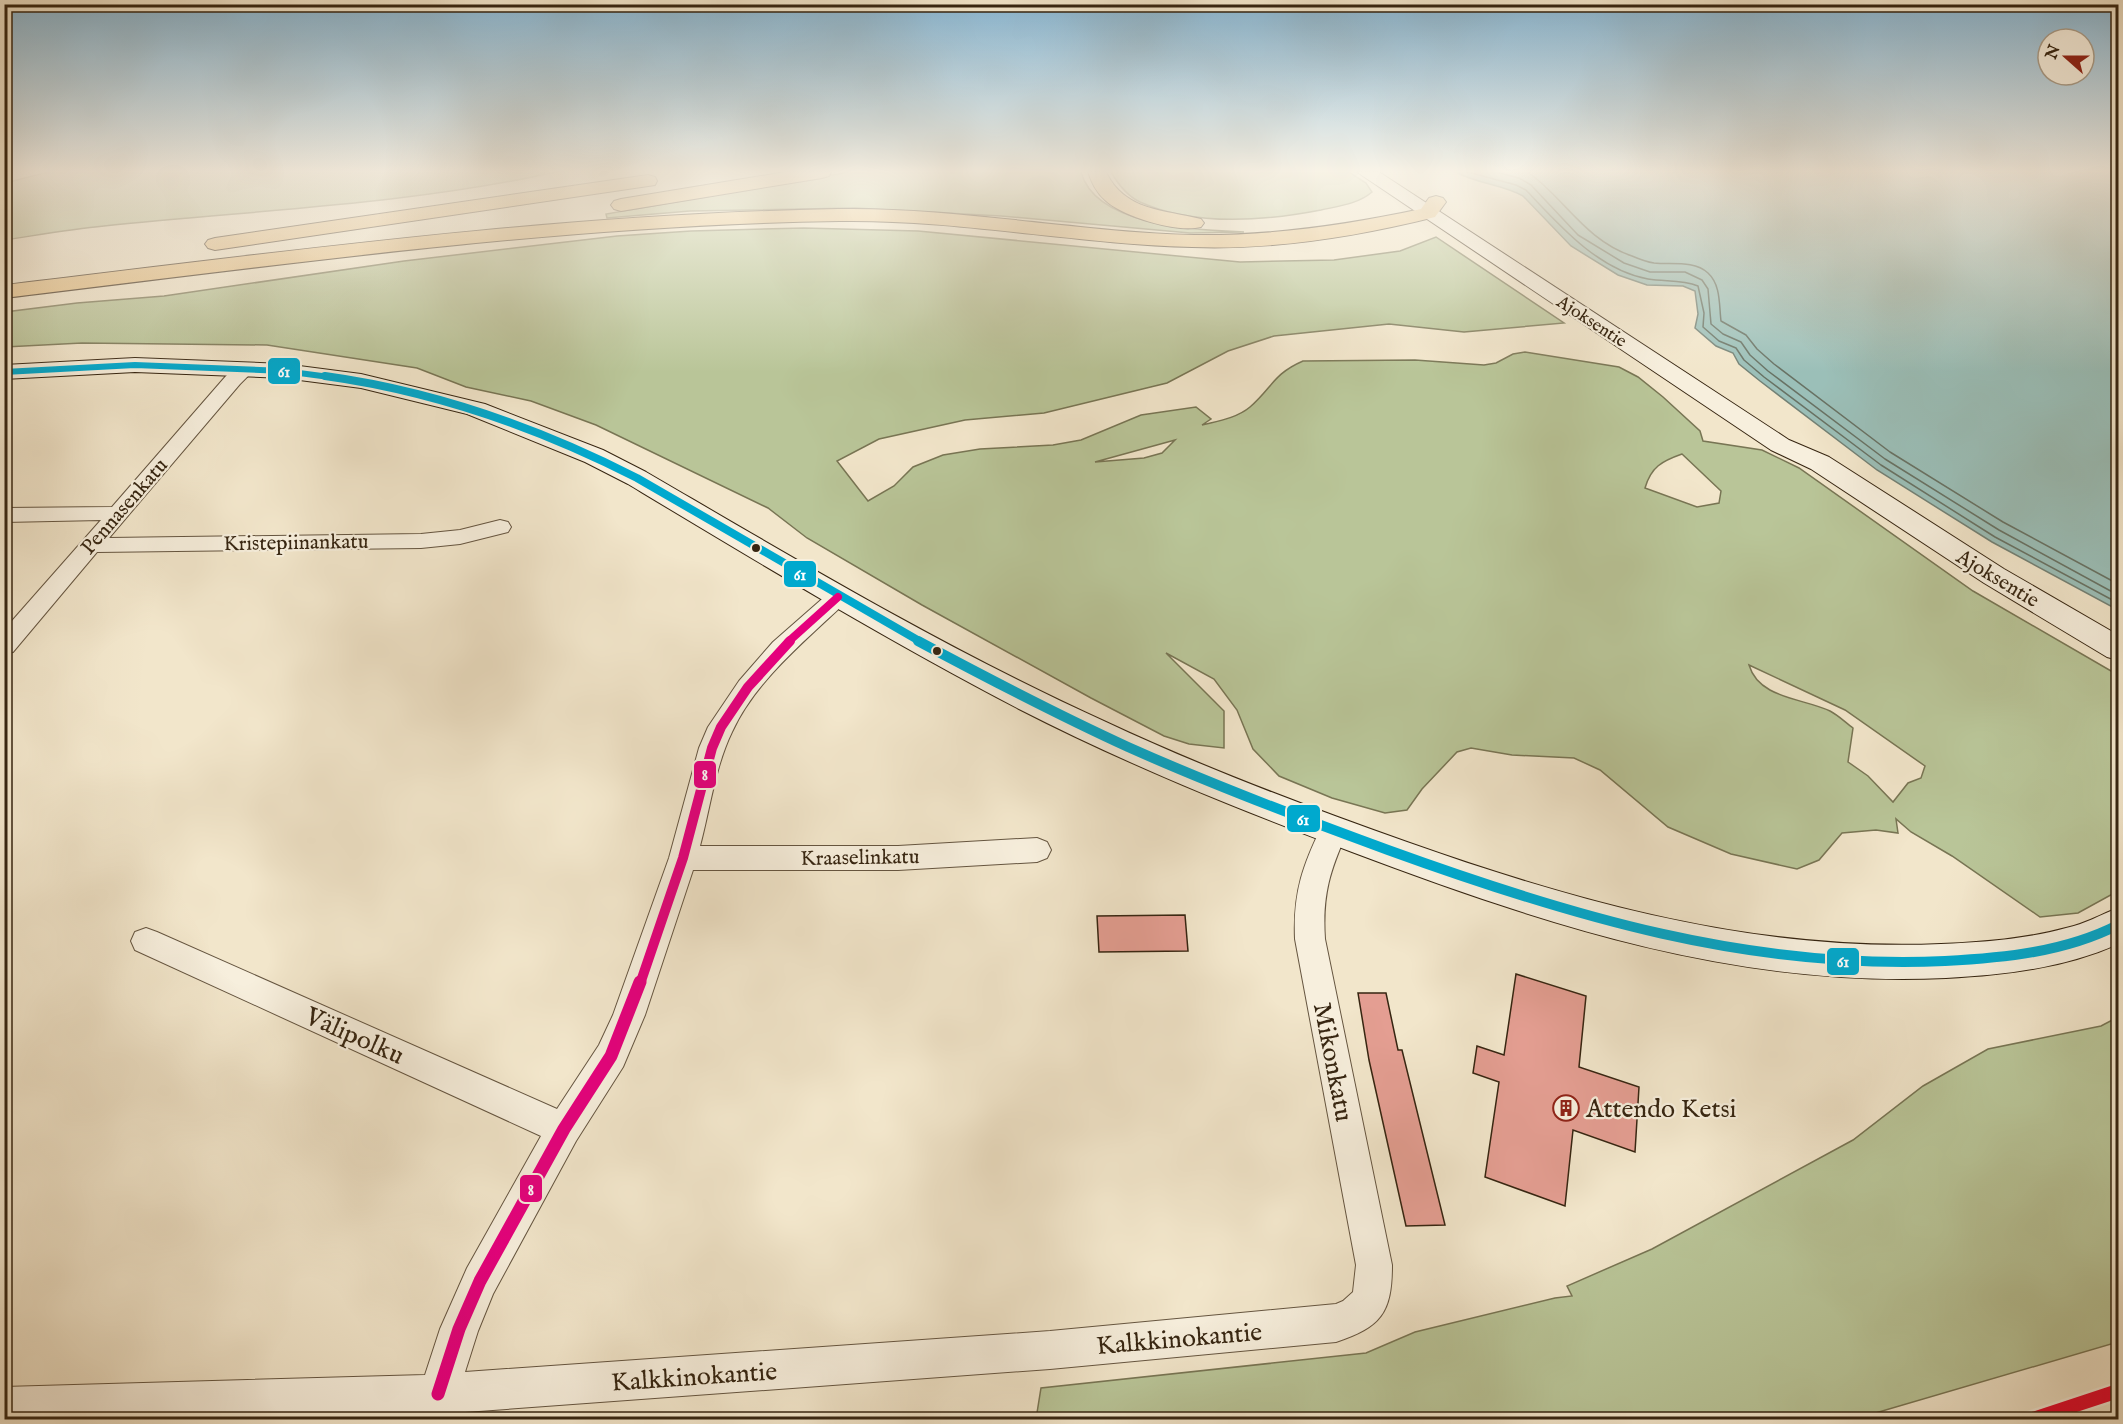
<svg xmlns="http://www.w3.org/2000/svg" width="2123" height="1424" font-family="'IM FELL English',serif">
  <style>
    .green { fill: #b9c598; stroke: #787554; stroke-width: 1.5; fill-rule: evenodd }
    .water { fill: #9bbfb8; stroke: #738175; stroke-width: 1.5 }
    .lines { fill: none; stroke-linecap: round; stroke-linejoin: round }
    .shore { stroke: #687264; stroke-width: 1.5 }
    .building { fill: #e49e92; stroke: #362511; stroke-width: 1.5 }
    .street-casing { stroke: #655540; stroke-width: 2 }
    .secondary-casing { stroke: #362511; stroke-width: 2 }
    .highway-casing { stroke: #362511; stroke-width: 2 }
    .street { fill: #f7efdd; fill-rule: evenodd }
    .secondary { fill: #f7efdd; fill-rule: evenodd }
    .highway { fill: #e9c386; fill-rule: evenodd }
    .bus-1-far2-casing { stroke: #f7efdd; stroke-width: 9 }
    .bus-1-far1-casing { stroke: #f7efdd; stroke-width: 11 }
    .bus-1-casing { stroke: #f7efdd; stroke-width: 14 }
    .bus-2-far2-casing { stroke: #f7efdd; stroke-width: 11 }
    .bus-2-far1-casing { stroke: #f7efdd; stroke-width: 14 }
    .bus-2-casing { stroke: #f7efdd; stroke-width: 17 }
    .bus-1-far2 { stroke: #00a9ce; stroke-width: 6 }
    .bus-1-far1 { stroke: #00a9ce; stroke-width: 8 }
    .bus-1 { stroke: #00a9ce; stroke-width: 10 }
    .bus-2-far2 { stroke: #e5007d; stroke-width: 8 }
    .bus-2-far1 { stroke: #e5007d; stroke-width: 10 }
    .bus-2 { stroke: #e5007d; stroke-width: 13 }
    .rail-1-casing { stroke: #f7efdd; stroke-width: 19 }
    .rail-1 { stroke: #e4002b; stroke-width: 14 }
    .bus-dot { fill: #362511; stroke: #f7efdd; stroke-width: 2 }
    .labels { text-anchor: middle; stroke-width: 4.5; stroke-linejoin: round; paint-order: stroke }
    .far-street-label { font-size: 18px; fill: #362511; stroke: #f7efdd }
    .street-label { font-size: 21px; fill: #362511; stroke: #f7efdd }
    .near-street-label { font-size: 26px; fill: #362511; stroke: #f7efdd }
    .near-poi-label { font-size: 26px; fill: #362511; stroke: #f7efdd; text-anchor: start }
    .line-badge { stroke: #f7efdd; stroke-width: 2 }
    .badge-label { font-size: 16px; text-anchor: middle; font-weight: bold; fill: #fff }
  </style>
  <rect width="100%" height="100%" fill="#f2e6cb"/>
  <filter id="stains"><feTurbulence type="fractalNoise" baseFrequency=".00333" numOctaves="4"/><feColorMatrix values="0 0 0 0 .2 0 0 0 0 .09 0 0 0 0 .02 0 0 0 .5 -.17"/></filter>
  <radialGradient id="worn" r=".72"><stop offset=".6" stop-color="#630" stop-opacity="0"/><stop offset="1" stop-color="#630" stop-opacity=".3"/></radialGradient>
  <!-- green -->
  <g class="green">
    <path d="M48 172H556C407 205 255 210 104 226 71 229 38 235 5 240V183Z"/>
    <path d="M849 172H1081C1096 227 1199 230 1244 232L1190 233 1001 216 855 208 690 211 607 218 606 214Z"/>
    <path d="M1111 172H1349L1366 183 1372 192C1358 204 1339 206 1321 210 1264 221 1195 227 1140 202 1127 196 1118 184 1111 172Z"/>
    <path d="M804 228 918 231 1240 262 1334 260 1400 251 1436 237 1564 323 1464 332 1389 324 1274 336 1228 351 1167 383 1044 413 965 420 879 439 837 461 868 501 894 486 913 467 943 455 980 449 1053 445 1081 440 1141 415 1196 407 1211 419 1202 425C1218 421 1237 418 1250 407 1272 388 1273 374 1303 361L1415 360 1484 365 1496 363 1513 354 1525 352 1619 367 1638 377 1663 397 1700 431 1703 441 1762 450 1799 468 1973 591 2118 675V891L2078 913 2040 917 1952 856 1911 832 1896 819 1898 833 1876 830 1842 833 1819 860 1797 869 1731 854 1668 827 1600 770 1574 758 1512 755 1471 748 1457 752 1422 789 1407 810 1385 813 1332 798 1279 776 1253 749 1237 710 1214 679 1166 653 1224 711V748L1189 744 1164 736 1091 698 922 605 807 538 768 508 596 425 531 401 466 387 417 368 267 345 82 343 5 347V312L77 303 164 296 404 261 617 236 691 231ZM1175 440 1162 453 1144 458 1095 462ZM1682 454 1721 491 1719 503 1697 507 1645 488C1651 467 1662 461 1682 454ZM1749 665 1845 710 1925 766 1921 778 1908 783 1893 802 1868 776 1848 762 1853 728C1846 723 1838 715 1830 711 1803 698 1759 699 1749 665Z"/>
    <path d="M2118 1017V1342L1855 1419H1036L1041 1388 1366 1353 1415 1332 1555 1298 1572 1296 1567 1286 1652 1249 1853 1140 1923 1086 1988 1049 2101 1026Z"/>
  </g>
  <!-- water -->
  <path class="water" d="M1456 172H2118V610L1992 542 1877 470 1760 381 1739 364 1733 353 1716 346 1695 328 1698 314 1695 291 1683 286 1647 285 1618 275 1571 246 1523 196C1502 184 1477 184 1456 172Z"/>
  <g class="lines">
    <!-- shore -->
    <g class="shore">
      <path d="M1468 172 1516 185 1526 190C1559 225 1598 270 1648 279 1666 282 1681 279 1698 286L1704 313 1703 327 1719 341 1736 348 1744 360 1764 377 1881 465 1995 537 2118 603"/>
      <path d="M1496 172 1519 178 1531 185 1578 235 1624 263 1650 272H1685L1702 280 1708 289 1711 324 1723 334 1741 342 1750 355 1768 371 1885 459 1999 530 2118 595"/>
      <path d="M1528 172C1565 199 1585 240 1632 256 1639 259 1647 262 1654 263 1671 265 1694 260 1708 273 1721 285 1719 305 1721 321L1746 335 1757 349 1774 364 1890 452 2003 522 2118 584"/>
    </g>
  </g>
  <!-- building -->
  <g class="building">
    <path d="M1185 915 1188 951 1099 952 1097 916Z"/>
    <path d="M1516 974 1586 996 1579 1067 1639 1087 1635 1152 1573 1130 1565 1206 1485 1177 1499 1082 1473 1073 1477 1046 1504 1055Z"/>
    <path d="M1358 993H1386L1398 1050H1402L1445 1225 1406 1226 1369 1060Z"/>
  </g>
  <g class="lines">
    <!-- street casing -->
    <g class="street-casing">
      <g id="street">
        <path d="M246 363 253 365 255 369 240 384 109 538 421 534 460 530 500 520 508 522 511 527 508 532 460 544 421 548 97 552 13 652 4 654V630L101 520 4 522V508L112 507 226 376 239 365Z"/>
        <path d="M838 589 846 592 850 597 846 602C805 641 756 680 732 732 715 767 710 809 700 846H898L1037 838 1047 842 1051 850 1047 858 1037 862 898 870H693L645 1015 623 1067 576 1141 493 1294 478 1331 465 1372 1050 1331 1336 1304 1343 1301 1353 1292 1356 1265 1295 939C1293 892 1303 864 1324 822L1334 819 1344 822 1348 830C1330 870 1322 895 1325 939L1392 1265C1392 1313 1381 1327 1336 1342L1050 1369 438 1414 248 1420H4V1387L425 1375 440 1329 467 1268 541 1136 135 950 131 941 135 932 146 928 157 932 557 1109 599 1045 613 1015 669 858 699 748 708 727 739 681 773 642 830 592Z"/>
      </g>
    </g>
    <!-- secondary casing -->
    <g class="secondary-casing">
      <g id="secondary">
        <path d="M1357 172H1379L1789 440 1829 457 2004 569 2118 635V660L2107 657 1984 583 1811 469 1771 450Z"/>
        <path d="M135 358 284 364 361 374 485 404 603 450 646 472C797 560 947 650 1106 722 1204 768 1305 806 1407 842 1579 903 1757 952 1941 944 1983 942 2026 939 2066 928 2085 924 2100 915 2118 908V944C2064 968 2005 975 1946 978 1735 988 1546 925 1352 852 1238 809 1126 764 1019 709 885 639 756 561 628 484L585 462 467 414 361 388 284 378 135 372 4 379V365Z"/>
      </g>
    </g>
    <!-- highway casing -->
    <g class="highway-casing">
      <g id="highway">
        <path d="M786 172H831L829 176 822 178 621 211 614 209 611 205 614 201 621 199Z"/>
        <path d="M1088 172H1106C1124 211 1165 210 1201 219L1204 223 1201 227C1177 233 1123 217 1105 200 1096 192 1092 183 1088 172Z"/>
        <path d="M648 175 655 177 657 181 655 185 215 250 208 248 205 244 208 240 215 238Z"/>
        <path d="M1436 196 1443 198 1446 202 1435 217C1355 237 1274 250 1192 247 1074 244 957 219 839 221 559 225 282 265 4 298V285C282 252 558 214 838 209 957 207 1075 232 1194 235 1272 236 1346 225 1421 209L1429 198Z"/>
      </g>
    </g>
    <!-- street -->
    <use href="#street" class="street"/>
    <!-- secondary -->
    <use href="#secondary" class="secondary"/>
    <!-- highway -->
    <use href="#highway" class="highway"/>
    <!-- bus-1-far2 casing -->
    <g class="bus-1-far2-casing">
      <path id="bus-1-far2" d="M4 372 135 365 284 371 337 378"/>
    </g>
    <!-- bus-1-far1 casing -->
    <g class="bus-1-far1-casing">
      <path id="bus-1-far1" d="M325 376C434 391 539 428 637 478L921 642"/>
    </g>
    <!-- bus-1 casing -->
    <g class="bus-1-casing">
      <path id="bus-1" d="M918 641C987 678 1056 714 1128 747 1213 785 1300 818 1388 850 1570 916 1750 970 1945 961 2004 958 2065 952 2118 925"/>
    </g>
    <!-- bus-2-far2 casing -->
    <g class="bus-2-far2-casing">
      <path id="bus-2-far2" d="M788 642 838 597"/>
    </g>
    <!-- bus-2-far1 casing -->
    <g class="bus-2-far1-casing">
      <path id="bus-2-far1" d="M640 984 683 858 712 748 721 727 748 687 790 641"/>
    </g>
    <!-- bus-2 casing -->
    <g class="bus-2-casing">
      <path id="bus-2" d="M438 1394 459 1329 480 1281 564 1129 611 1056 640 982"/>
    </g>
    <!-- bus-1-far2 -->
    <use href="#bus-1-far2" class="bus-1-far2"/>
    <!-- bus-1-far1 -->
    <use href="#bus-1-far1" class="bus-1-far1"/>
    <!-- bus-1 -->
    <use href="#bus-1" class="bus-1"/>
    <!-- bus-2-far2 -->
    <use href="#bus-2-far2" class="bus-2-far2"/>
    <!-- bus-2-far1 -->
    <use href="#bus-2-far1" class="bus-2-far1"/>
    <!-- bus-2 -->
    <use href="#bus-2" class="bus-2"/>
    <!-- rail-1 casing -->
    <g class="rail-1-casing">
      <path id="rail-1" d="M2030 1420 2118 1391"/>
    </g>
    <!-- rail-1 -->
    <use href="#rail-1" class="rail-1"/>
  </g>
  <!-- sky -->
  <linearGradient id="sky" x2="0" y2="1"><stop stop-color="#89b8d5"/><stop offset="0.46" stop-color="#f9f4e8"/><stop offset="1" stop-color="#f9f4e8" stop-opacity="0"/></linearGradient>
  <rect width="2123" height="372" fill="url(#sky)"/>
  <!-- icons -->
  <defs>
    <g id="building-ring" transform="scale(1.35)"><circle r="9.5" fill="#f7efdd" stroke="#8f2418" stroke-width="1.5"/><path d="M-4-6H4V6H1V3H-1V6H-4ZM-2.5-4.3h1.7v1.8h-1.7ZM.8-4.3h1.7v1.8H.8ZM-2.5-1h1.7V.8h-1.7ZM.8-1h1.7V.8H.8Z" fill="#8f2418"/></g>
  </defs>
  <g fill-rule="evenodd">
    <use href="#building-ring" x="1566" y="1108"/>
  </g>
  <!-- markers -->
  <g class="bus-dot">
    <circle cx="756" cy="548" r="5"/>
    <circle cx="937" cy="651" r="5"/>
  </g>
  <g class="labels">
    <!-- far-street labels -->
    <g class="far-street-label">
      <text transform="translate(1592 321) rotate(33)" y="6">Ajoksentie</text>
    </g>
    <!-- street labels -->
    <g class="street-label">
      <text transform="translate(124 506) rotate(-49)" y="7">Pennasenkatu</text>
      <text transform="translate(296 542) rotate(-1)" y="7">Kristepiinankatu</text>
      <text transform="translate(1998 578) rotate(31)" y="7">Ajoksentie</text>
      <text transform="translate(860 857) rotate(-1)" y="7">Kraaselinkatu</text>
    </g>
    <!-- near-street labels -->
    <g class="near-street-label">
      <text transform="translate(355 1035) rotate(24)" y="9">Välipolku</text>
      <text transform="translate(1334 1062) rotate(79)" y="9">Mikonkatu</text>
      <text transform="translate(1179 1338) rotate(-5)" y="9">Kalkkinokantie</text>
      <text transform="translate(694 1376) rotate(-4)" y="9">Kalkkinokantie</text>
    </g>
    <!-- near-poi labels -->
    <g class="near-poi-label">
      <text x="1586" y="1117">Attendo Ketsi</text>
    </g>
  </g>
  <g class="line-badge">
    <rect x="267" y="357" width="34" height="28" rx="6" fill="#00a9ce"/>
    <rect x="783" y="560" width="34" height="28" rx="6" fill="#00a9ce"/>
    <rect x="693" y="760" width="24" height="29" rx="6" fill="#e5007d"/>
    <rect x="1286" y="804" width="35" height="29" rx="6" fill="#00a9ce"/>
    <rect x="1826" y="947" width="34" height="29" rx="6" fill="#00a9ce"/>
    <rect x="519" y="1174" width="24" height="29" rx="6" fill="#e5007d"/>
  </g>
  <g class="badge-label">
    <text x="284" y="377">61</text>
    <text x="800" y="580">61</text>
    <text x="705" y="780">8</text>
    <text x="1303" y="825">61</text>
    <text x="1843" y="967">61</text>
    <text x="531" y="1195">8</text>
  </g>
  <!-- margin -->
  <rect width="2123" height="1424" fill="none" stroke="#f2e6cb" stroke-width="24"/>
  <rect x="6" y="6" width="2111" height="1412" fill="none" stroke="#362511" stroke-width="3"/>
  <rect x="12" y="12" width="2099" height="1400" fill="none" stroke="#362511" stroke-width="1.5"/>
  <!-- north arrow -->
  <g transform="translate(2066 57) rotate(291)"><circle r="28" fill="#f7efdd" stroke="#aa9e8b" stroke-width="1.5"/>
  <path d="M0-4.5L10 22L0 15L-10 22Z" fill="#8f2418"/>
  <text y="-9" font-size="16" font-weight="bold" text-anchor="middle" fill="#362511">N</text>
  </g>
  <rect width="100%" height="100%" filter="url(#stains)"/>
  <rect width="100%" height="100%" fill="url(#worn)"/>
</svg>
